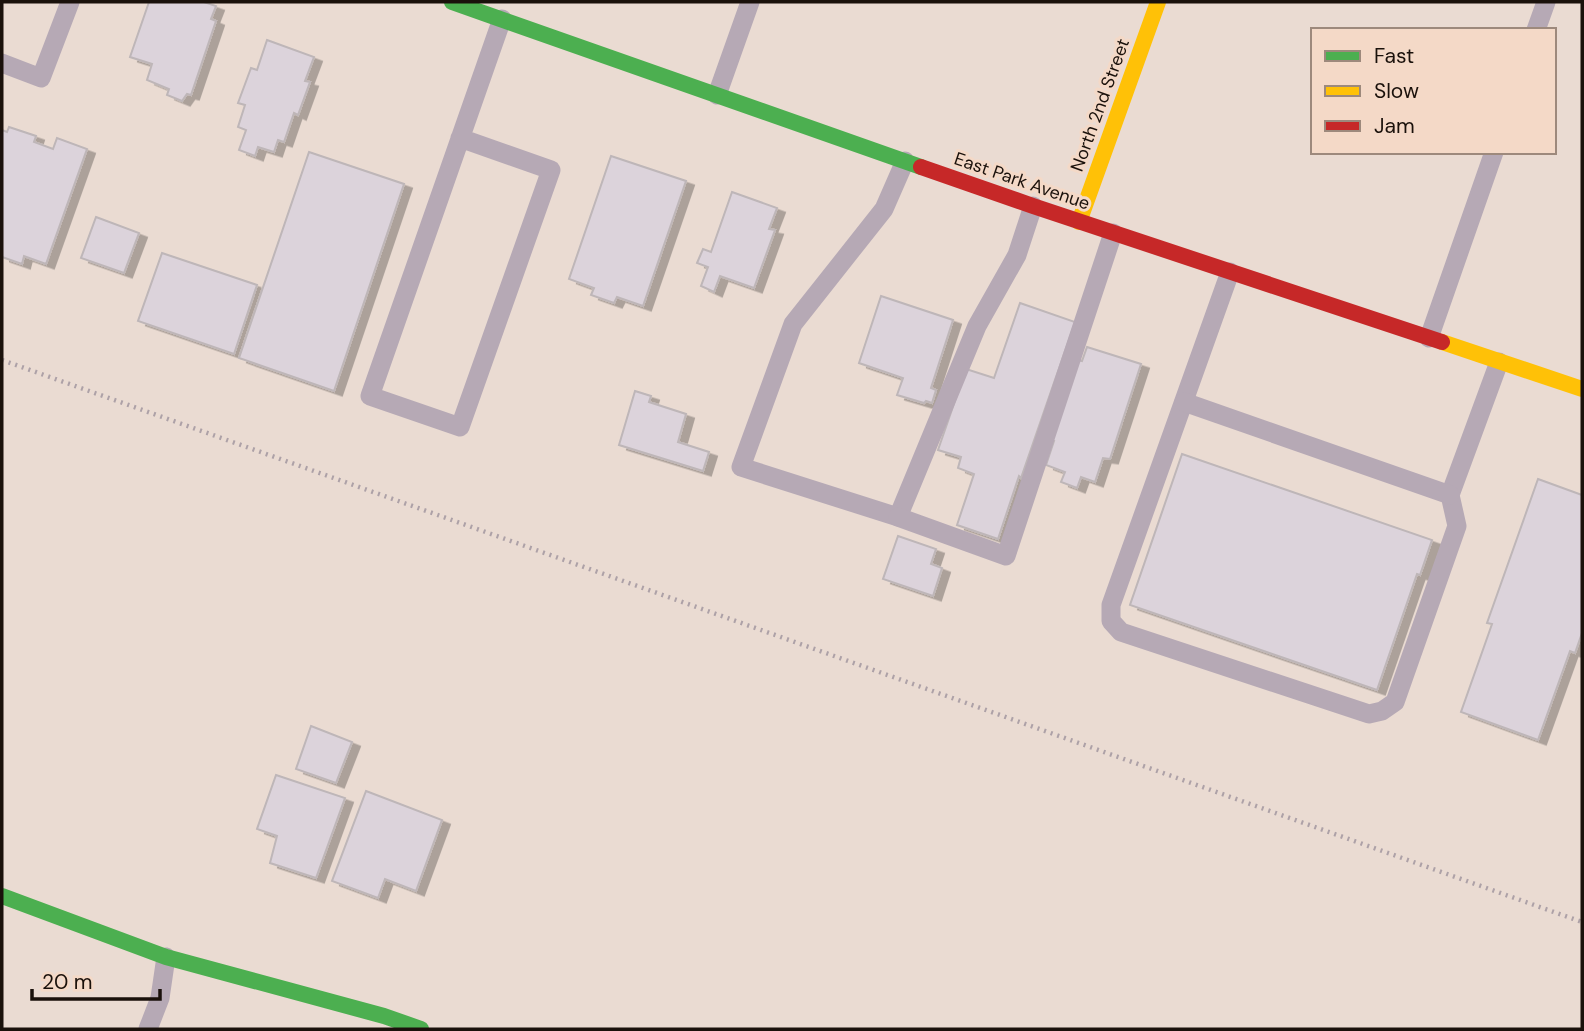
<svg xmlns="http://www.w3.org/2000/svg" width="1584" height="1031" font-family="'DM Sans',sans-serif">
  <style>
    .building { fill: #dcd3db; stroke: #beb6b8; stroke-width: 2; filter: url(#shadow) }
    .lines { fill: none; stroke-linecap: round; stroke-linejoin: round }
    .path { stroke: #ada1a7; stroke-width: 4.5; stroke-dasharray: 2 5; stroke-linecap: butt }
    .lane { stroke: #b6a9b5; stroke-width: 19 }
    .fast { stroke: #4caf50; stroke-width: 16 }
    .slow { stroke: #ffc107; stroke-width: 16 }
    .jam { stroke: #c62828; stroke-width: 16 }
    .labels { text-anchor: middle; stroke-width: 6; stroke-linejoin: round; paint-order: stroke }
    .street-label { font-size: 18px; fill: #1a110b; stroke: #f4d9c7 }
  </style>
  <defs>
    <filter id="shadow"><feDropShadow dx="8" dy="4.5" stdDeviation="0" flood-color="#0004"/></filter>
  </defs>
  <rect width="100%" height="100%" fill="#eadbd2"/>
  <!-- building -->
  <g class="building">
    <path d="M149 2H204L216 6 211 19 216 21 191 95 187 94 182 101 167 95 169 89 147 80 152 64 130 57Z"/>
    <path d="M267 40 314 57 305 81 310 82 298 115 294 113 284 142 278 140 274 152 258 147 255 156 239 150 246 130 238 127 245 105 238 103 251 68 257 70Z"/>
    <path d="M9 127 36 136 34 142 53 149 57 138 87 149 46 264 24 256 22 264 2 257V130L7 132Z"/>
    <path d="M309 152 404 184 334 391 239 358Z"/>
    <path d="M611 156 686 181 643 306 617 297 614 303 591 295 594 288 569 279Z"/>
    <path d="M732 192 777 208 769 229 775 230 754 288 720 276 714 292 701 286 708 267 697 263 703 249 711 252Z"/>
    <path d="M96 217 139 233 124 273 81 258Z"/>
    <path d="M162 253 257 285 234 354 138 321Z"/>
    <path d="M881 296 953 320 931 388 936 390 932 403 926 401 924 403 897 395 903 378 859 363Z"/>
    <path d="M1020 303 1075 322 1021 478 1019 476 998 539 957 525 974 474 958 468 961 457 938 450 966 369 994 378Z"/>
    <path d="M1087 347 1141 364 1110 459 1103 458 1095 482 1081 477 1077 488 1061 482 1065 472 1046 465 1054 441 1050 440 1077 360 1082 361Z"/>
    <path d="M635 391 651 396 649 402 686 414 678 442 709 452 703 471 619 445Z"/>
    <path d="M1182 454 1432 540 1420 575 1417 574 1377 690 1130 605Z"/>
    <path d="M1538 479 1582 495V633L1575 653 1570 651 1538 740 1461 712 1492 624 1487 623Z"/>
    <path d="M898 536 936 549 931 564 942 568 933 596 883 579Z"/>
    <path d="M311 726 352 742 336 783 296 769Z"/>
    <path d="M276 775 345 798 316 878 270 863 277 836 257 829Z"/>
    <path d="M366 791 442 820 416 891 385 879 378 898 332 881Z"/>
  </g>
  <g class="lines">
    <!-- path -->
    <path class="path" d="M2 360 1582 922"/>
    <!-- lane -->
    <g class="lane">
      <path d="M1536 30 1546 2"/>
      <path d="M2 63 41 78 70 2"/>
      <path d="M717 95 750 2"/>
      <path d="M460 138 551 170 460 427 370 396C414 270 458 145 502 19"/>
      <path d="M905 161 884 209 793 324 741 467 898 517 977 326 1017 255 1033 206"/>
      <path d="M1230 272 1111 605V621L1121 632 1369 714 1382 711 1395 702 1457 526 1450 495 1499 362"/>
      <path d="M1429 338 1494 152"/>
      <path d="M1184 402 1450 495"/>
      <path d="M898 517 1006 556 1113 233"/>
      <path d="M148 1029 160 998 166 957"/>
    </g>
    <!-- fast -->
    <g class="fast">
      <path d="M452 2 921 167"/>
      <path d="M2 896 166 957 384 1016 421 1029"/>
    </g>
    <!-- slow -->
    <g class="slow">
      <path d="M1079 222 1158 2"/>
      <path d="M1442 342 1582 389"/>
    </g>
    <!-- jam -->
    <path class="jam" d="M921 167 1033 206 1442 342"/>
  </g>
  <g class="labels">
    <!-- street labels -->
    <g class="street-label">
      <text transform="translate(1100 105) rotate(-70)" y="6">North 2nd Street</text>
      <text transform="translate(1022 181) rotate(19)" y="6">East Park Avenue</text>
    </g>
  </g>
  <!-- border -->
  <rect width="1584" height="1031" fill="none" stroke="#1a110b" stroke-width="7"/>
  <!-- legend -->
  <rect x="1311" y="28" width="245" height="126" fill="#f4d9c7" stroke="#9d897c" stroke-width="2"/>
  <rect x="1325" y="51" width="35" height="10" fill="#4caf50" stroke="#9d897c" stroke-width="2"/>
  <text x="1374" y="63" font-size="21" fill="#1a110b">Fast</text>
  <rect x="1325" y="86" width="35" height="10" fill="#ffc107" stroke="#9d897c" stroke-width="2"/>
  <text x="1374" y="98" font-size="21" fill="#1a110b">Slow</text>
  <rect x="1325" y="121" width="35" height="10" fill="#c62828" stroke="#9d897c" stroke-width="2"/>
  <text x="1374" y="133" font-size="21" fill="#1a110b">Jam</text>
  <!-- scale -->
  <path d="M32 989v10h128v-10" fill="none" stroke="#1a110b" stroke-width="3.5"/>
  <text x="42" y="989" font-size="21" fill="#1a110b" stroke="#f4d9c7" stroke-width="5" paint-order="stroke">20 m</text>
</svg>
